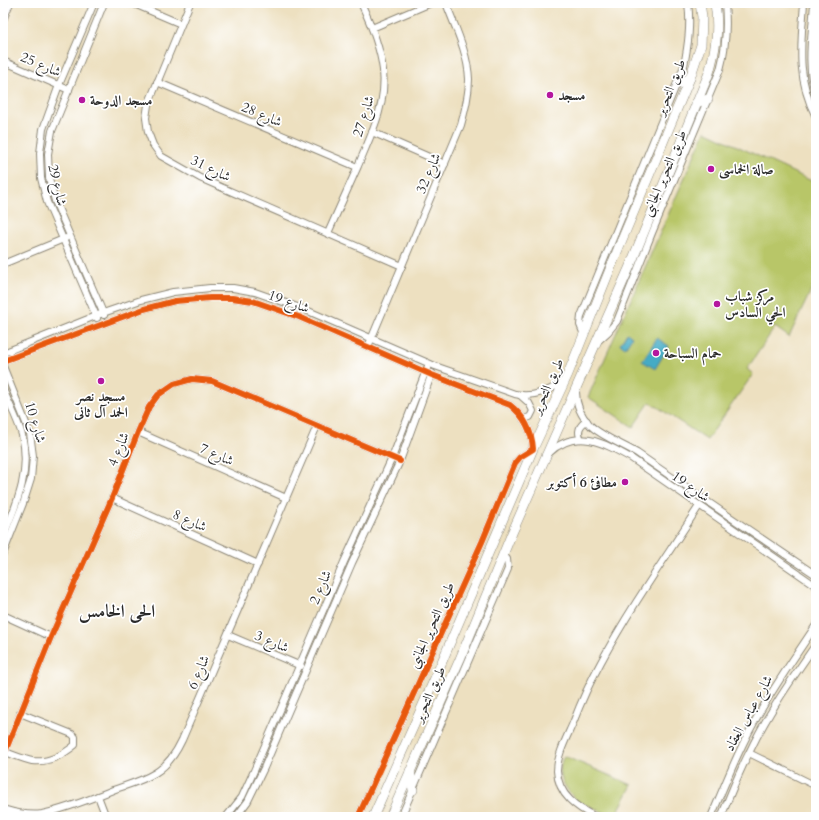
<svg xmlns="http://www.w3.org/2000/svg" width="819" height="820" font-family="Cardo,Amiri,serif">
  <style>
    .green { fill: #b8c668; stroke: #72784a }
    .water { fill: #45abc5; stroke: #386b78 }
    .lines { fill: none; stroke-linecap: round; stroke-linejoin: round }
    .street-casing { stroke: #8c8676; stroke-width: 8 }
    .secondary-casing { stroke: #8c8676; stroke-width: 10 }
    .street { stroke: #fff; stroke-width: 6 }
    .secondary { stroke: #fff; stroke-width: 9 }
    .cycleway-casing { stroke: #fff; stroke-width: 8 }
    .cycleway { stroke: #e8590c; stroke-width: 6 }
    .poi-dot { fill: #b5179e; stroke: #fff; stroke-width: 1.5 }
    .labels { text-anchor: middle; stroke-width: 3.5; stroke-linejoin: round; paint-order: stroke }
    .street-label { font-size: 14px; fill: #2b2b2b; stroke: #fff }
    .poi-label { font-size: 14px; font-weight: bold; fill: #2b2b2b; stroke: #fff; text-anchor: start }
    .district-label { font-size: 18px; font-weight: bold; fill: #2b2b2b; stroke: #fff }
  </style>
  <rect width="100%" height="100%" fill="#fff"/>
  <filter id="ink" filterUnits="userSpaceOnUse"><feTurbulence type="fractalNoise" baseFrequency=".025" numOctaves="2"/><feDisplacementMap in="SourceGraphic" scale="8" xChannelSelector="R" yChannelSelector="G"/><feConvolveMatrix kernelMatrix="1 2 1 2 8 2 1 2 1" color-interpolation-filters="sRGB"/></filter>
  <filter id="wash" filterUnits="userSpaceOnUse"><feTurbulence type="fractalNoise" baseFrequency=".012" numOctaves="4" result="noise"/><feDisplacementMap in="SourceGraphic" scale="16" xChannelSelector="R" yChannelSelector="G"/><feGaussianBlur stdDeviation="0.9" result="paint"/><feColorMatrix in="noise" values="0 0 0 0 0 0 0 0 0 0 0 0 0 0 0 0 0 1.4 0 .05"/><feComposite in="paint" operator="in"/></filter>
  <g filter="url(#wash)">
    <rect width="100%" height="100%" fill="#ede0c0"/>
    <!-- green -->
    <g class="green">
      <path d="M705 131 816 183V280L789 337 775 327 747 369 753 374 707 440 650 402 633 427 588 397Z"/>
      <path d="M564 756 632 785 615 817 577 801C564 788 555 773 564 756Z"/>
    </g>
    <!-- water -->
    <g class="water">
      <path d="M627 333 632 337 625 348 620 344Z"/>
      <path d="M657 338 669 346 655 369 642 361Z"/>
    </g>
  </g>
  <g filter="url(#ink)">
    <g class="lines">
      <!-- street casing -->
      <g class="street-casing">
        <g id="street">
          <path d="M94 3 59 85 43 129 40 153 41 178 47 202 97 318"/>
          <path d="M132 3 181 24"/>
          <path d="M190 3 148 105 146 118 148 132 153 145 161 156 200 178 402 266"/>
          <path d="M804 3C801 45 796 78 816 117"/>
          <path d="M814 3C812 34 806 66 816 96"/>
          <path d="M3 20 10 3"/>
          <path d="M372 28 431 3"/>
          <path d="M3 61 69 90"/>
          <path d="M157 82 357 167"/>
          <path d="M372 132 445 164"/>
          <path d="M328 233C338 211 348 188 358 166 371 135 387 104 383 70 380 46 371 24 361 3"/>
          <path d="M3 264 66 238"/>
          <path d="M104 315 55 201 49 178 48 154 52 131 104 3"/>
          <path d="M584 335 580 325 581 316 684 66C688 45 691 25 688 3"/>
          <path d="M598 341 608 332 617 321 652 233 720 70C726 48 727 26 725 3"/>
          <path d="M370 342 461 125C465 110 469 95 469 79 468 53 455 27 446 3"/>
          <path d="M3 353 103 313 141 300 173 292 210 288H233L255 292 306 310 435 366 515 394C531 398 553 391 565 379"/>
          <path d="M3 361 144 309 175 301 210 298H232L253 301 299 317 432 375 510 405C524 416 532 431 533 449L520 457 515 463 482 542 358 817"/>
          <path d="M3 366 30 433 33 456 31 479 24 501 3 554"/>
          <path d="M3 389C9 404 18 420 22 435 31 473 17 503 3 537"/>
          <path d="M576 392C576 404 581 416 590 425 599 435 624 445 637 453 696 494 756 535 816 575"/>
          <path d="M520 395 529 403 533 411 530 417 523 419"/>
          <path d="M138 432 286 498"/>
          <path d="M581 439C577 432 579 425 587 421"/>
          <path d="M549 453C576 427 604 443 631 458L816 586"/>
          <path d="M112 498 258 564"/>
          <path d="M3 615 51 637"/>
          <path d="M228 635 301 666"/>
          <path d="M5 752C14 755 23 759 32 761 47 763 63 755 75 745V737L72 734 20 713"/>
          <path d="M749 753 816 786"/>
          <path d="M3 757 51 637 112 498 138 432 149 407 158 395 174 384 192 379 212 381 400 461"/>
          <path d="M98 796 106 817"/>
          <path d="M3 809C16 813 29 816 42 814 66 809 90 799 113 790 127 785 142 781 155 773 168 765 176 753 182 740L317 426"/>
          <path d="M226 817 242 797 253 773 344 562 392 458 427 368"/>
          <path d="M236 817 248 801 264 768 352 563 400 461 432 373"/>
          <path d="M401 817 508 569 507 559 503 554"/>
          <path d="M596 817C577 808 558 795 557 771 557 755 567 737 573 723 581 702 590 682 601 662 630 608 666 557 699 506"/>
          <path d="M711 817C726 782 740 746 760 712 777 682 797 654 816 625"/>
          <path d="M721 817C730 796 738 774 749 753 767 714 792 679 816 644"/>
        </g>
      </g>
      <!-- secondary casing -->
      <g class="secondary-casing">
        <g id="secondary">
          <path d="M678 84 690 78"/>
          <path d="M696 103 708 99"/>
          <path d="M410 771 413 790"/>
          <path d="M373 817 435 678 533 449 568 374 619 247 690 78 701 45 702 17 700 3"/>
          <path d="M390 817 460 659 512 533 630 266 709 73C716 48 719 29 715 3"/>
        </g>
      </g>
      <!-- street -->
      <use href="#street" class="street"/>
      <!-- secondary -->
      <use href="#secondary" class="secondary"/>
      <!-- cycleway casing -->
      <g class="cycleway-casing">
        <g id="cycleway">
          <path d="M3 361 144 309 175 301 210 298H232L253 301 299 317 432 375 510 405C524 416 532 431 533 449L520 457 515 463 482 542 358 817"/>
          <path d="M3 757 51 637 112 498 138 432 149 407 158 395 174 384 192 379 212 381 400 461"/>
        </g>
      </g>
      <!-- cycleway -->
      <use href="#cycleway" class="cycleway"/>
    </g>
  </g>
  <!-- markers -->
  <g class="poi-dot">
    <circle cx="550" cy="95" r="4"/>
    <circle cx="82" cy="100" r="4"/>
    <circle cx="711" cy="169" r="4"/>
    <circle cx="717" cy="304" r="4"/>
    <circle cx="656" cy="353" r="4"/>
    <circle cx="101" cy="381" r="4"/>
    <circle cx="625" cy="482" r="4"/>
  </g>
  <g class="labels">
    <!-- street labels -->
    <g class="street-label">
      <text transform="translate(41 64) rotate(23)" y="5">شارع 25</text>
      <text transform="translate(670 87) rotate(-68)" y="5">طريق التحرير</text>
      <text transform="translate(262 114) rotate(23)" y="5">شارع 28</text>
      <text transform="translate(363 116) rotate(-72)" y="5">شارع 27</text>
      <text transform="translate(211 168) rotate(26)" y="5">شارع 31</text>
      <text transform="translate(428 173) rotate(-67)" y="5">شارع 32</text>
      <text transform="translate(664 173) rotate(-67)" y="5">طريق التحرير الجانبى</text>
      <text transform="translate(58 185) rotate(77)" y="5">شارع 29</text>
      <text transform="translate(289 301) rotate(20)" y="5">شارع 19</text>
      <text transform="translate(547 386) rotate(-66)" y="5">طريق التحرير</text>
      <text transform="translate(36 422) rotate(73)" y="5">شارع 10</text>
      <text transform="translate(118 449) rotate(-68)" y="5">شارع 4</text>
      <text transform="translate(217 454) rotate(24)" y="5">شارع 7</text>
      <text transform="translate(691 486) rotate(35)" y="5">شارع 19</text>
      <text transform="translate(190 520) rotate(24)" y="5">شارع 8</text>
      <text transform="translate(320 587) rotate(-67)" y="5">شارع 2</text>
      <text transform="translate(431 625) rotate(-66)" y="5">طريق التحرير الجانبى</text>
      <text transform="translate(272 641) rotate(23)" y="5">شارع 3</text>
      <text transform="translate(198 672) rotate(-67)" y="5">شارع 6</text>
      <text transform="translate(429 694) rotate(-66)" y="5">طريق التحرير</text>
      <text transform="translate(748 713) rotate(-61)" y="5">شارع عباس العقاد</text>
    </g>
    <!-- poi labels -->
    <g class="poi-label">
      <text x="558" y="100">مسجد</text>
      <text x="90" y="105">مسجد الدوحة</text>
      <text x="719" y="174">صالة الخماسى</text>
      <text x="725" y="301">مركز شباب<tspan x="725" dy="16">الحي السادس</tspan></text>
      <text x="664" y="358">حمام السباحة</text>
      <text x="101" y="401" text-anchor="middle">مسجد نصر<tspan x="101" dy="16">الحمد آل ثانى</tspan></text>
      <text x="617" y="487" text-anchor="end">مطافئ 6 أكتوبر</text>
    </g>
    <!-- district labels -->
    <g class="district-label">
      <text x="117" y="617">الحى الخامس</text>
    </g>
  </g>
  <!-- margin -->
  <rect width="819" height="820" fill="none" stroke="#fff" stroke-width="16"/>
</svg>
